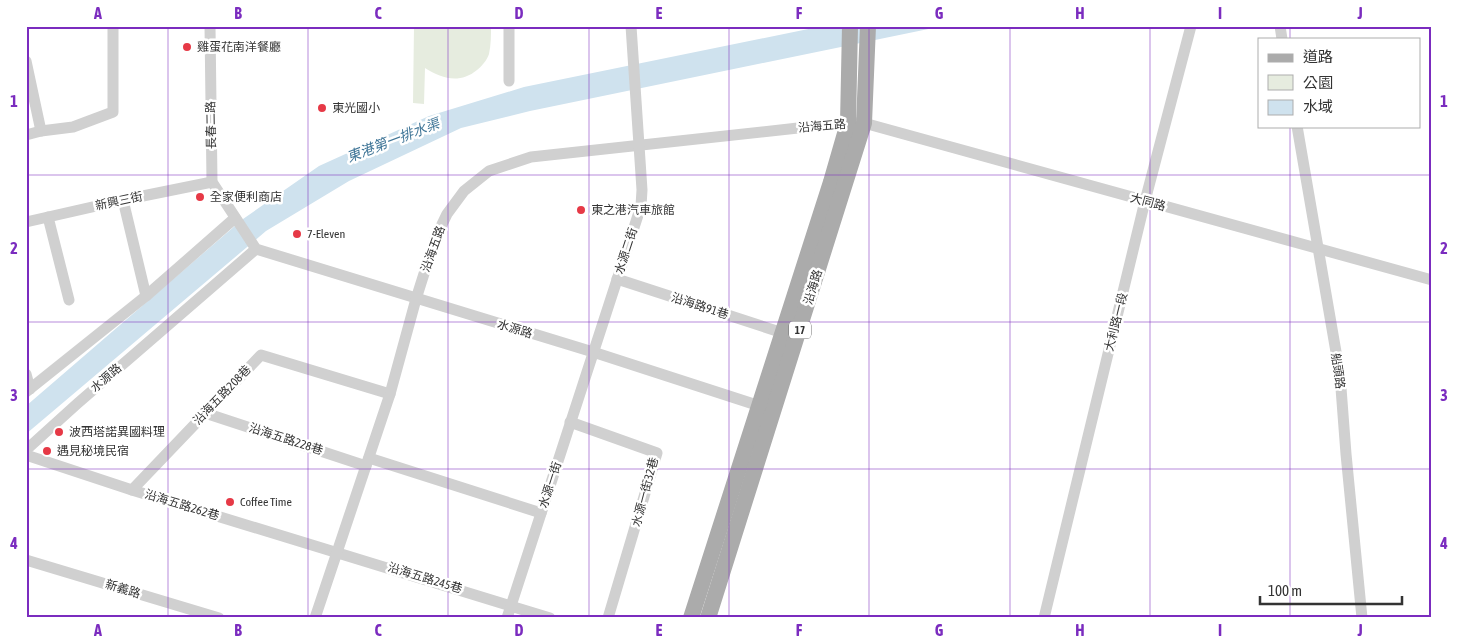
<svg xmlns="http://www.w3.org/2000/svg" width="1458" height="644" font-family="'Asap Condensed','Noto Sans TC',sans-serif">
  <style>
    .green { fill: #e6ecdf }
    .water { fill: #cfe2ee }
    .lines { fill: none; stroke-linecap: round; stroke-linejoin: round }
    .minor { stroke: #d0d0d0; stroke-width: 11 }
    .primary { stroke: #ababab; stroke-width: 16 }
    .grid { fill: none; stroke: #7b2cbf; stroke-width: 1; stroke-opacity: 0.55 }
    .poi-dot { fill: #e63946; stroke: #fff; stroke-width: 2 }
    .labels { text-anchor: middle; stroke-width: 5; stroke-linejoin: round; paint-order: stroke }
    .shield { fill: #fff; stroke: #707070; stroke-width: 1 }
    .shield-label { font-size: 11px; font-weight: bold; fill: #333 }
    .poi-label { font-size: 12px; fill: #333; stroke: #fff; text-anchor: start }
    .street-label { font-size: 12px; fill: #333; stroke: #fff }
    .water-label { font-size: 14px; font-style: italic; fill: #3f7597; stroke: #fff }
    .neatline { fill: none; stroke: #7b2cbf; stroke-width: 2 }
    .grid-label { font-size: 16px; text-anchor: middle; font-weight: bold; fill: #7b2cbf }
  </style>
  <rect width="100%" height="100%" fill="#fff"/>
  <!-- green -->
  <path class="green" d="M414 26H491C491 35 491 45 489 54 487 60 482 66 477 70 460 84 442 79 425 68L424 104 413 103Z"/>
  <!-- water -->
  <path class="water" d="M823 26H943L530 111 461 128 349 181 266 231 26 434V406L243 219 319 166 429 116 524 87Z"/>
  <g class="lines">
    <!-- minor -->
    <g class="minor">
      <path d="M210 26 212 182 256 249 593 352 766 408"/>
      <path d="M509 26V81"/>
      <path d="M1280 26 1282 39"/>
      <path d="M26 61 41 131"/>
      <path d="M1297 126 1340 375 1346 454 1362 618"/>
      <path d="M26 135 41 131 73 127 113 112V26"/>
      <path d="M123 200 146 296"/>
      <path d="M48 217 69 300"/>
      <path d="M26 222 123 200 212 182"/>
      <path d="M617 279 783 333"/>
      <path d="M26 374 30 389"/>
      <path d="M26 392 146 296 235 218"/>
      <path d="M205 413 366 466"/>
      <path d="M570 422 657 453 608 618"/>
      <path d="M26 450 78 403 256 249"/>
      <path d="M26 455 132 490 550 618"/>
      <path d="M369 458 541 513"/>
      <path d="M132 490 261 355 390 394"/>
      <path d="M26 560 219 618"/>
      <path d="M315 618 390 394 416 299 435 239 447 214 464 191 489 171 531 157 798 128 848 123H864L1432 280"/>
      <path d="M507 618 641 206 642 190 631 26"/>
      <path d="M1044 618 1145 201 1191 26"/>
    </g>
    <!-- primary -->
    <g class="primary">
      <path d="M691 618 831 182 848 123 850 26"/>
      <path d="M708 618 864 123 868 26"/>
    </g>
  </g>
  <!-- grid -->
  <path class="grid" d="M168 26V618M308 26V618M448 26V618M589 26V618M729 26V618M869 26V618M1010 26V618M1150 26V618M1290 26V39M1290 126V618M26 175H1432M26 322H1432M26 469H1432"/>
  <!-- markers -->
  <g class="poi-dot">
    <circle cx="187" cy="47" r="5"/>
    <circle cx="322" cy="108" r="5"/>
    <circle cx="200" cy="197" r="5"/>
    <circle cx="581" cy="210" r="5"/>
    <circle cx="297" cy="234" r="5"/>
    <circle cx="59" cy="432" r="5"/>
    <circle cx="47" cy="451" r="5"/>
    <circle cx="230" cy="502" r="5"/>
  </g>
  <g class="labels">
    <!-- shield labels -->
    <rect class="shield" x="789" y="321.5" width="22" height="17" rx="4"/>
    <g class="shield-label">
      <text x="800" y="334">17</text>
    </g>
    <!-- poi labels -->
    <g class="poi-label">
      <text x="197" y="51">雞蛋花南洋餐廳</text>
      <text x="332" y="112">東光國小</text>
      <text x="210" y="201">全家便利商店</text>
      <text x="591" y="214">東之港汽車旅館</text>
      <text x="307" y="238">7-Eleven</text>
      <text x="69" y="436">波西塔諾異國料理</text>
      <text x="57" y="455">遇見秘境民宿</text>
      <text x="240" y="506">Coffee Time</text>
    </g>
    <!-- street labels -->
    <g class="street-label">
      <text transform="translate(211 125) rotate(-91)" y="4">長春二路</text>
      <text transform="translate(822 126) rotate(-5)" y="4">沿海五路</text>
      <text transform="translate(119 201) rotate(-12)" y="4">新興三街</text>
      <text transform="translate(1148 202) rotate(15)" y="4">大同路</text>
      <text transform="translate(433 249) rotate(-70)" y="4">沿海五路</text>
      <text transform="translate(626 251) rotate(-72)" y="4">水源二街</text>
      <text transform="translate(813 287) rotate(-73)" y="4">沿海路</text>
      <text transform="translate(700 306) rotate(18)" y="4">沿海路91巷</text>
      <text transform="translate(1116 322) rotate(-76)" y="4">大利路一段</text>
      <text transform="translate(515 329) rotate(17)" y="4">水源路</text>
      <text transform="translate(1338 371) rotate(82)" y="4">船頭路</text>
      <text transform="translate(106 378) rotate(-41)" y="4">水源路</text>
      <text transform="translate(222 395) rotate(-46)" y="4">沿海五路208巷</text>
      <text transform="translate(286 439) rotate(18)" y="4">沿海五路228巷</text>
      <text transform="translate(550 485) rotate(-72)" y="4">水源一街</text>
      <text transform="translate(645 492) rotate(-75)" y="4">水源一街32巷</text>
      <text transform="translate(182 505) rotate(17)" y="4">沿海五路262巷</text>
      <text transform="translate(425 578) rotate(17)" y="4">沿海五路245巷</text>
      <text transform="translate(123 589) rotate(17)" y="4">新義路</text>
    </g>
    <!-- water labels -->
    <g class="water-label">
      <text transform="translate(393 140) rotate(-21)" y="5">東港第一排水渠</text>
    </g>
  </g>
  <!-- border -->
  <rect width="1458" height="644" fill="none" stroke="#ffffff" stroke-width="55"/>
  <!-- legend -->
  <rect x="1258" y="38" width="162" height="90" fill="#ffffff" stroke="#adadad"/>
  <rect x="1268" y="54" width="25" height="8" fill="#ababab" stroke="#adadad"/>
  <text x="1303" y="62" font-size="15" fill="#333333">道路</text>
  <rect x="1268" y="75" width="25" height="15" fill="#e6ecdf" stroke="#adadad"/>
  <text x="1303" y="88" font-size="15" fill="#333333">公園</text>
  <rect x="1268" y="100" width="25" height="15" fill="#cfe2ee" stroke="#adadad"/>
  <text x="1303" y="112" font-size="15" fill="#333333">水域</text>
  <!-- scale -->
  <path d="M1260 596v8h142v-8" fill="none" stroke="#333333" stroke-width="2.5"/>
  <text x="1268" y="596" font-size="15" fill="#333333" stroke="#ffffff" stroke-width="4" paint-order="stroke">100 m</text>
  <rect x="28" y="28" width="1402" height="588" class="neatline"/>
  <g class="grid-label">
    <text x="98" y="19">A</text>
    <text x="238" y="19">B</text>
    <text x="378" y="19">C</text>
    <text x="519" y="19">D</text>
    <text x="659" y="19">E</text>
    <text x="799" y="19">F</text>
    <text x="939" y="19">G</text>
    <text x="1080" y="19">H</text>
    <text x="1220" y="19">I</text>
    <text x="1360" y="19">J</text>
    <text x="14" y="107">1</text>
    <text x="1444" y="107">1</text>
    <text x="14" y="254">2</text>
    <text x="1444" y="254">2</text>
    <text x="14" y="401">3</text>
    <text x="1444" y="401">3</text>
    <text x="14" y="549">4</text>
    <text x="1444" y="549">4</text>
    <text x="98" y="636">A</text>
    <text x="238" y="636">B</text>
    <text x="378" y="636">C</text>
    <text x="519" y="636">D</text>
    <text x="659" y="636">E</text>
    <text x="799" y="636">F</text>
    <text x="939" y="636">G</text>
    <text x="1080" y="636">H</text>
    <text x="1220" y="636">I</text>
    <text x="1360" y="636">J</text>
  </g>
</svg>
